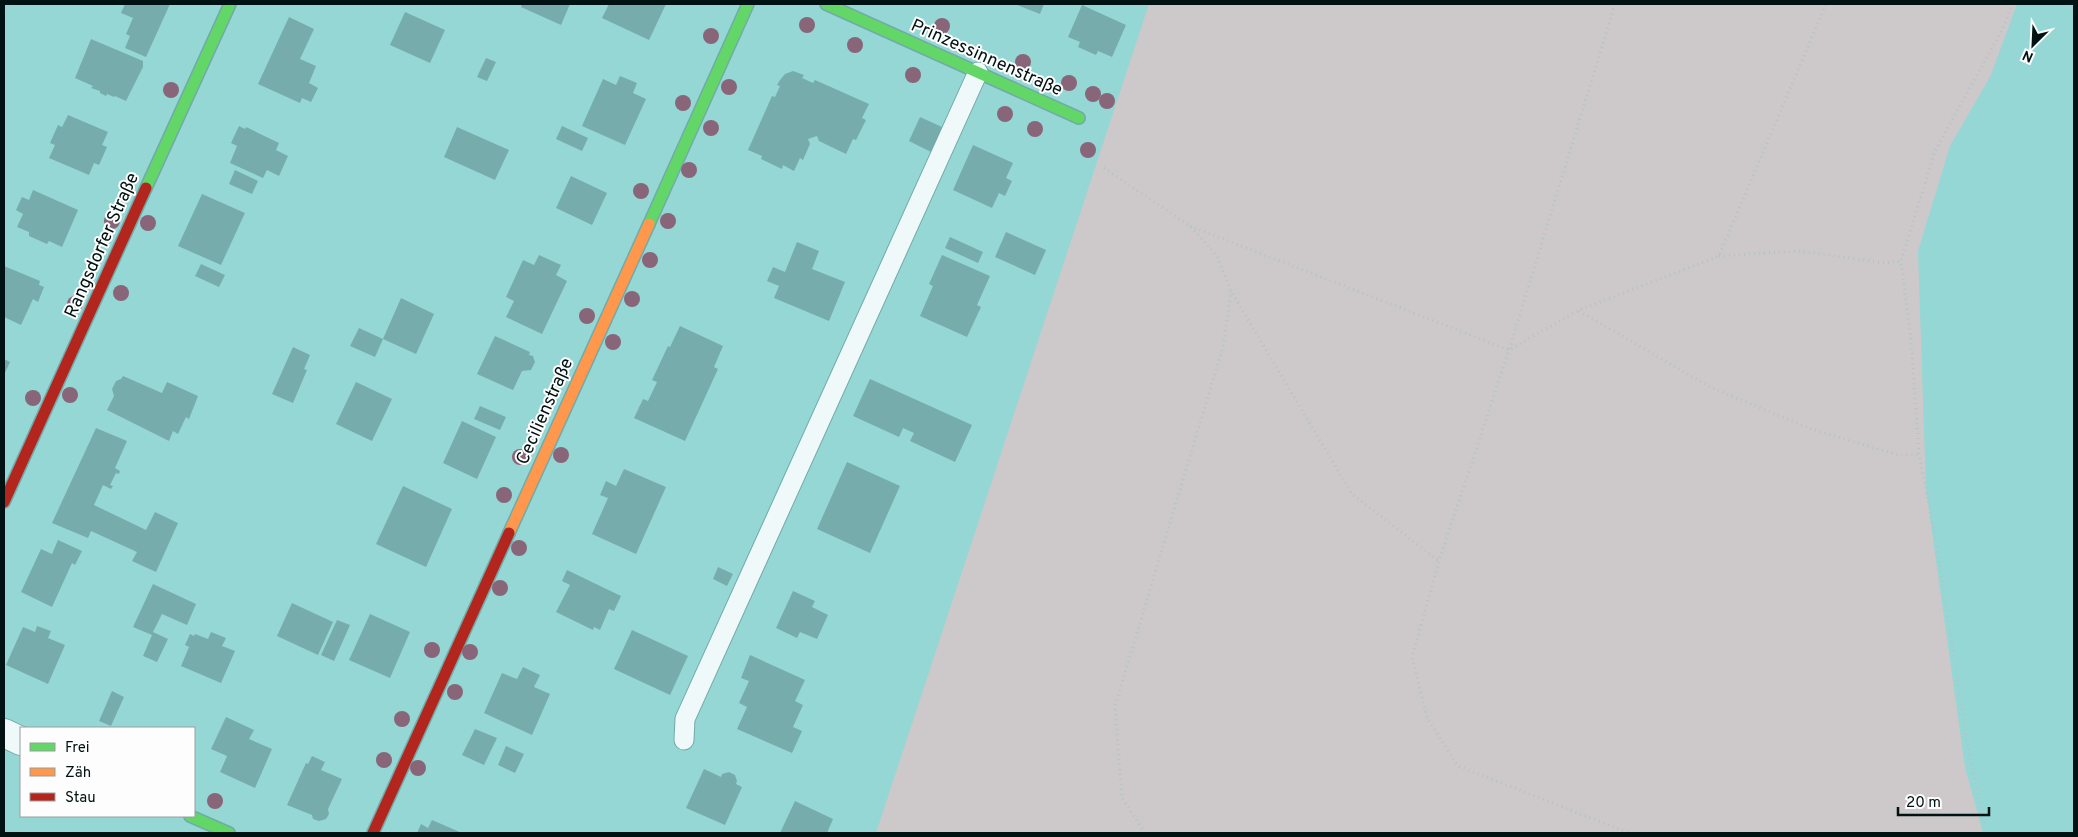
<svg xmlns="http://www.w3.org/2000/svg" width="2078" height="837" font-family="Overpass,sans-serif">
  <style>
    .green { fill: #cdc8c9 }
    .building { fill: #76adac }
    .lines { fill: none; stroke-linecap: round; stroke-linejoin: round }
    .lane-casing { stroke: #72aaa9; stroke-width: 21 }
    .street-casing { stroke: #72aaa9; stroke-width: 30 }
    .fast-casing { stroke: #72aaa9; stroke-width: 14 }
    .slow-casing { stroke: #72aaa9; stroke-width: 14 }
    .jam-casing { stroke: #72aaa9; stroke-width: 14 }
    .path { stroke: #b3c4c4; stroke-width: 3; stroke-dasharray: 1 4; stroke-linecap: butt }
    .lane { stroke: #eff9f9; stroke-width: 19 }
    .street { stroke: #eff9f9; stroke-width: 28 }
    .fast { stroke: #63d668; stroke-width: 11 }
    .slow { stroke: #ff974d; stroke-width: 11 }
    .jam { stroke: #b3261e; stroke-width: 11 }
    .tree { fill: #886578 }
    .labels { text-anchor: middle; stroke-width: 4; stroke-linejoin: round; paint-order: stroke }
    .street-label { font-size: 18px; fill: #001211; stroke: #fdfdfd }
  </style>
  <rect width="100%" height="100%" fill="#95d7d5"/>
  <!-- green -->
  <path class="green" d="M1149 4H2017L1991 75 1950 146 1918 251 1926 489 1965 767 1983 833H876Z"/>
  <!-- building -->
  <g class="building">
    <path d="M125 4H170L146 57 125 48 130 36 126 34 133 18 121 13Z"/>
    <path d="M522 4H570L561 25 521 7Z"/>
    <path d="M609 4H666L649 40 602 18Z"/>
    <path d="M1015 4H1044L1040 14Z"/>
    <path d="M1082 5 1126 25 1112 57 1098 51 1096 55 1078 47 1080 42 1068 37Z"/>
    <path d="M405 12 445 30 430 63 390 45Z"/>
    <path d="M289 17 314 29 300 59 316 66 309 83 318 88 311 102 302 98 300 103 258 84Z"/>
    <path d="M91 39 143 61V67L126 101 115 96 114 97 107 94 106 96 100 93V91L91 88 93 86 75 78Z"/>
    <path d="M486 58 496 62 487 81 477 77Z"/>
    <path d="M793 71 804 75 802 78 813 83 815 80 869 104 862 118 866 120 856 140 853 139 846 154 819 141 817 136 808 139 810 144 803 160 800 158 794 171 783 165 782 169 761 159 762 156 748 150 772 96 775 97 780 86 777 85 780 80 785 74Z"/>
    <path d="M620 76 637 83 633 93 646 99 625 145 582 126 603 79 616 85Z"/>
    <path d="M68 115 108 132 102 145 107 147 99 165 94 163 89 175 49 158 55 145 50 143 58 125 62 127Z"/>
    <path d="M920 117 944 128 933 153 909 141Z"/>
    <path d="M239 126 245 129 246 127 279 143 276 150 288 156 279 176 267 170 263 178 230 163 237 146 231 143Z"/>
    <path d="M562 126 588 138 582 151 556 139Z"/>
    <path d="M457 127 509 150 495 180 444 157Z"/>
    <path d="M973 145 1013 163 1006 178 1012 181 1005 196 999 193 992 208 953 190Z"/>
    <path d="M235 170 258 181 252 194 229 184Z"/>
    <path d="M571 176 607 193 592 225 556 208Z"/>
    <path d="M33 190 78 210 62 247 49 241 47 244 29 236V232L17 227 23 214 16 210 22 197 29 200Z"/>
    <path d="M202 194 245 213 221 265 178 246Z"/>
    <path d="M1006 232 1046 250 1035 275 995 257Z"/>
    <path d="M950 237 983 252 978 263 945 248Z"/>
    <path d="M797 242 819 251 812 269 845 282 829 321 774 298 779 286 767 281 773 267 785 272Z"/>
    <path d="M539 255 561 265 556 275 567 281 542 334 506 317 514 301 506 297 523 260 534 265Z"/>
    <path d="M942 255 990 276 977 305 981 307 967 337 920 316 933 286 929 284Z"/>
    <path d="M201 264 225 275 219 287 195 276Z"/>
    <path d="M4 266 40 281 39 285 44 287 38 302 33 299 21 325 4 317Z"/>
    <path d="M401 298 434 314 416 354 383 339Z"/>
    <path d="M680 326 723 346 714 367 718 369 685 441 634 418 643 399 648 401 657 382 652 380 668 346 670 347Z"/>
    <path d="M359 328 383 339 375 357 350 346Z"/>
    <path d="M495 336 530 352 529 355 533 356 535 362 531 370 522 371 513 390 477 374Z"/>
    <path d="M293 347 310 355 304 369 307 370 293 403 272 394Z"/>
    <path d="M4 359 10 362 4 375Z"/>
    <path d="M123 376 162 393 167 382 198 396 189 419 186 417 178 434 173 431 169 441 107 410 114 396 112 389 116 381 121 379Z"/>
    <path d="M870 379 972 425 955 462 910 441 914 433 903 428 899 437 853 416Z"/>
    <path d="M356 382 392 399 372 441 336 424Z"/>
    <path d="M480 406 506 417 500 430 474 419Z"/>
    <path d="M462 421 496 437 477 479 443 463Z"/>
    <path d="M96 428 127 441 115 468 120 471 119 474 116 473 110 485 113 486 111 489 103 485 94 505 146 530 155 512 178 523 156 572 132 561 137 552 91 531 88 538 52 523Z"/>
    <path d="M847 462 900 486 870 553 817 529Z"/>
    <path d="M624 469 666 487 636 554 592 534 608 498 600 495 606 481 616 486Z"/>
    <path d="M403 486 452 509 426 567 376 544Z"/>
    <path d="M58 540 82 551 75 565 72 563 52 607 21 592 41 549 52 554Z"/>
    <path d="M718 567 733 574 727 586 713 579Z"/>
    <path d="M567 570 621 596 614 611 609 609 600 630 594 627 593 630 556 612 570 585 562 581Z"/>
    <path d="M153 584 196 604 187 625 162 614 153 632 168 639 157 662 143 656 152 635 133 627Z"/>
    <path d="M793 591 815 601 812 607 828 615 817 639 800 632 797 638 776 628Z"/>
    <path d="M292 603 333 622 318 655 277 636Z"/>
    <path d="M370 614 410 632 390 678 349 660Z"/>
    <path d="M337 620 350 625 334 661 321 655Z"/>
    <path d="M37 626 51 631 48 638 65 645 48 684 6 665 23 627 35 632Z"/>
    <path d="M632 630 688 656 670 695 614 669Z"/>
    <path d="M211 632 226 638 222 646 235 651 221 683 181 666 189 647 185 645 190 634 194 636 195 634 208 639Z"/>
    <path d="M750 655 805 680 795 701 803 705 793 727 802 731 792 753 737 729 747 707 739 703 749 681 741 678Z"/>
    <path d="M523 667 540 675 534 687 550 694 532 735 484 713 502 673 517 679Z"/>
    <path d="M112 691 124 697 111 726 99 721Z"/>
    <path d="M226 717 254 730 249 739 272 749 255 788 220 772 227 756 211 749Z"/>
    <path d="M475 729 497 738 484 765 462 755Z"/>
    <path d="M506 746 524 754 515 773 498 765Z"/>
    <path d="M312 756 325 762 321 770 342 779 328 809 329 814 326 819 319 821 313 819 312 815 287 805 306 763 308 764Z"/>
    <path d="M704 769 721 777 722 774 729 772 735 775 737 781 736 784 742 787 725 825 686 808Z"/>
    <path d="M795 801 833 819 827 833H780Z"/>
    <path d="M432 820 462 833H417L421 824 428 828Z"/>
  </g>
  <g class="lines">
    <!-- lane casing -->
    <g class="lane-casing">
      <path id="lane" d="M684 740 685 719 978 72"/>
    </g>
    <!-- street casing -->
    <g class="street-casing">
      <path id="street" d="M4 733 21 741"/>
    </g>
    <!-- fast casing -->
    <g class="fast-casing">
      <g id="fast">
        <path d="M826 4 1079 118"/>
        <path d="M146 188 230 4"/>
        <path d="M649 224 748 4"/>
        <path d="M190 816 229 833"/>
      </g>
    </g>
    <!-- slow casing -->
    <g class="slow-casing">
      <path id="slow" d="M509 533 649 224"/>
    </g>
    <!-- jam casing -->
    <g class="jam-casing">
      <g id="jam">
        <path d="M4 502 146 188"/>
        <path d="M373 833 509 533"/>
      </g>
    </g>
    <!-- path -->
    <g class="path">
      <path d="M1615 4 1509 350 1439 561 1412 657 1427 718 1458 766 1629 833"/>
      <path d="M1104 168 1190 226 1217 256 1231 291 1352 494 1439 561"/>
      <path d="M1190 226 1509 350 1579 310 1719 256 1826 4"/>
      <path d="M1719 256 1800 251 1885 263 1901 261"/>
      <path d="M1579 311 1710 387 1814 430 1899 455 1919 454"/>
      <path d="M1145 833 1122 798 1115 706 1223 347 1231 291"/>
      <path d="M1986 833 1967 741 1935 536 1919 454 1911 340 1901 261 1935 151 2003 28 2012 4"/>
    </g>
    <!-- lane -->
    <use href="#lane" class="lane"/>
    <!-- street -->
    <use href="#street" class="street"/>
    <!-- fast -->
    <use href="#fast" class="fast"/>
    <!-- slow -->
    <use href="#slow" class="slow"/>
    <!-- jam -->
    <use href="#jam" class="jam"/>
  </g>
  <!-- trees -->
  <g class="tree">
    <circle cx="807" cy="25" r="8"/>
    <circle cx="942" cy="26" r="8"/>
    <circle cx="711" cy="36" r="8"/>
    <circle cx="855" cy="45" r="8"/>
    <circle cx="1023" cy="62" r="8"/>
    <circle cx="913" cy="75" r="8"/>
    <circle cx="1069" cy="83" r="8"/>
    <circle cx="729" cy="87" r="8"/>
    <circle cx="171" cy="90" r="8"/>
    <circle cx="1093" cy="94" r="8"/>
    <circle cx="1107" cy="101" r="8"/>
    <circle cx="683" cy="103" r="8"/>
    <circle cx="1005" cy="114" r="8"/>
    <circle cx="711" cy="128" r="8"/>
    <circle cx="1035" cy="129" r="8"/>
    <circle cx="1088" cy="150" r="8"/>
    <circle cx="689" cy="170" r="8"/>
    <circle cx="641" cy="191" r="8"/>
    <circle cx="112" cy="221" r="8"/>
    <circle cx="668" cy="221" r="8"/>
    <circle cx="148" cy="223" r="8"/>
    <circle cx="650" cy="260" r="8"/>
    <circle cx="121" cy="293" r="8"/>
    <circle cx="632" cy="299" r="8"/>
    <circle cx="75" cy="304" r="8"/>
    <circle cx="587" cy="316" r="8"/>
    <circle cx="613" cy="342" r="8"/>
    <circle cx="70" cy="395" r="8"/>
    <circle cx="33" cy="398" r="8"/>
    <circle cx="561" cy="455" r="8"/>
    <circle cx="520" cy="457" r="8"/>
    <circle cx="504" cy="495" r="8"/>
    <circle cx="519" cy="548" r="8"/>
    <circle cx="500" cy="588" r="8"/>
    <circle cx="432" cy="650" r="8"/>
    <circle cx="470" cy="652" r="8"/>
    <circle cx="455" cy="692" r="8"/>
    <circle cx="402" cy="719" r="8"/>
    <circle cx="384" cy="760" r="8"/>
    <circle cx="418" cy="768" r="8"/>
    <circle cx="215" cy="801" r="8"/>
  </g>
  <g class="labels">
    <!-- street labels -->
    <g class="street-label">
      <text transform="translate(987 57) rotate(24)" y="6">Prinzessinnenstraße</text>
      <text transform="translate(101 245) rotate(-66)" y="6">Rangsdorfer Straße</text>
      <text transform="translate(544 411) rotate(-66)" y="6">Cecilienstraße</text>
    </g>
  </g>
  <!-- border -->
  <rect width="2078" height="837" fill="none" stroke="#001211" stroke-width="10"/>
  <!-- legend -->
  <rect x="20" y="727" width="175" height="90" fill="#fdfdfd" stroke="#989f9f"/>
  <rect x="30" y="743" width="25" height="8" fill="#63d668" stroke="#989f9f"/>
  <text x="65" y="752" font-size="15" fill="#001211">Frei</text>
  <rect x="30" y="768" width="25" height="8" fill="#ff974d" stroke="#989f9f"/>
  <text x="65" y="777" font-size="15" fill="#001211">Zäh</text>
  <rect x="30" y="793" width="25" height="8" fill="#b3261e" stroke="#989f9f"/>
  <text x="65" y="802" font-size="15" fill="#001211">Stau</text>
  <!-- north arrow -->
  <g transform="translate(2033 45) rotate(204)" stroke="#fdfdfd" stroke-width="4" paint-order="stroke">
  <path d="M0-4L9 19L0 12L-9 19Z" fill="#001211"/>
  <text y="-8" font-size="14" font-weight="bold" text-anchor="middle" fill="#001211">N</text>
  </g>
  <!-- scale -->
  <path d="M1898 807v8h91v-8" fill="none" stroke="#001211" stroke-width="2.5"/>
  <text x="1906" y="807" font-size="15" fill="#001211" stroke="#fdfdfd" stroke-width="4" paint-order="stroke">20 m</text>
</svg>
